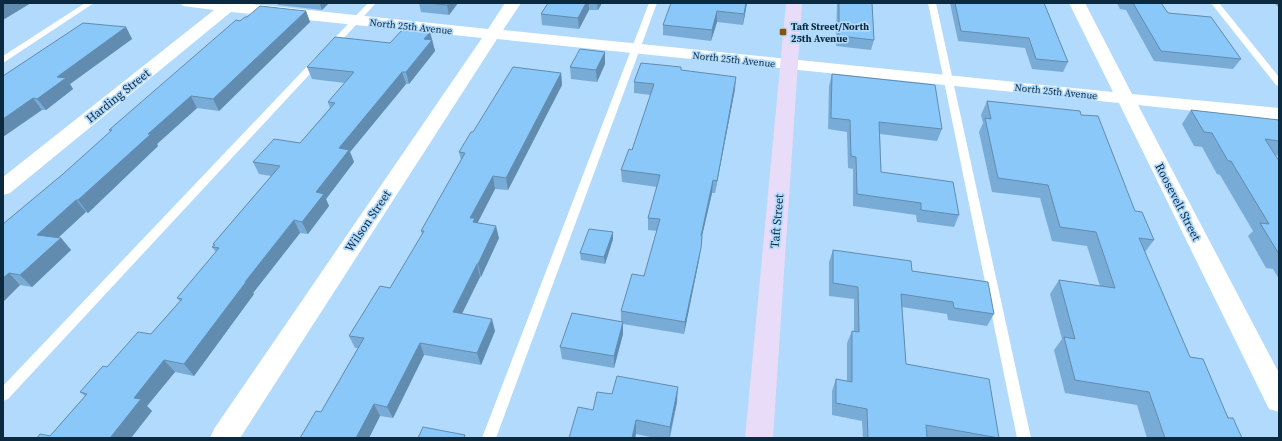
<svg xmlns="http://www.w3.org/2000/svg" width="1282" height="441" font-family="'Source Serif 4',serif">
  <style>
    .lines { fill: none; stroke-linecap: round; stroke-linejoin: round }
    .lane { fill: #fff; fill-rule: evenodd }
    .street { fill: #fff; fill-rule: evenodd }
    .secondary { fill: #e9dcf9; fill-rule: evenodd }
    .wall { fill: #78acd7 }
    .shaded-wall { fill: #618caf }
    .building { fill: #8bc8fa; stroke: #618caf }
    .poi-dot { fill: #8a5107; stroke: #b1dafc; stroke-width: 1.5 }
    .labels { text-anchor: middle; stroke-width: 3.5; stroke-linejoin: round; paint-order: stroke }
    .far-street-label { font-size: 10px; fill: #0b293f; stroke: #b1dafc }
    .far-poi-label { font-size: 10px; font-weight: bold; fill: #0b293f; stroke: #b1dafc; text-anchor: start }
    .street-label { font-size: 12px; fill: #0b293f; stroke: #b1dafc }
  </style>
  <rect width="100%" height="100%" fill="#b1dafc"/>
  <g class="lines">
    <!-- lane -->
    <g class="lane">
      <path d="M85 3H94L3 63V56Z"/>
      <path d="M368 3H376L333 50H327L326 48 327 46Z"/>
      <path d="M649 3H657L496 438H482Z"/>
      <path d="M928 3H936L1031 438H1017Z"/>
      <path d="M1211 3H1219L1279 77V86L1276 85Z"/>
      <path d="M318 57 321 58 322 60 321 62 8 399 3 401V386L315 58Z"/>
    </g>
    <!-- street -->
    <path class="street" d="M180 3H241L488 29 505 3H521L503 30 1113 92 1069 3H1085L1132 94 1279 108V120L1138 105 1279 373V412L1269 409 1119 103 497 39 240 438H210L214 429 482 38 231 12 10 193 3 195V177L214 10 183 6Z"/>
    <!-- secondary -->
    <path class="secondary" d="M786 3H802L773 438H745Z"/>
  </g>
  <!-- wall -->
  <g class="wall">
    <path d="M277 3H329L322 10 278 5Z"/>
    <path d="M419 3H458L449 15 421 12Z"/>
    <path d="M548 3H602L598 10H589L579 29 542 25 541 14Z"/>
    <path d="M747 3 743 25 717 22 711 41 663 35V25Z"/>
    <path d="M837 3H872L874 40 871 50 836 46Z"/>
    <path d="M950 3H1044L1068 62 1063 72 1032 69 1025 48 958 41Z"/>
    <path d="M1117 3H1161L1168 13 1241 59 1233 69 1154 61 1126 10 1120 9Z"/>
    <path d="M1274 3H1279V8Z"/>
    <path d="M306 11 310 22 219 111 197 108 157 144 158 146 88 213 86 212 58 238H61L71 250 32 287 20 285 3 302V224L63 174 111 132 109 130 240 21 247 17Z"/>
    <path d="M126 27 132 39 70 84 73 89 46 110H42L3 76Z"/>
    <path d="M430 32 435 51 409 84H406L350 152 354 162 326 199 329 206 308 234 300 233 253 293 254 294 194 376 175 372 147 406 152 411 131 438H37L50 436 85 396 80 392 107 367 151 334 180 301 177 298 216 252 212 247 214 246 213 244 271 176 259 174 253 162 300 143 330 108 328 102 345 83 312 79 307 67 390 43Z"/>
    <path d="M605 52V64L597 82 571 79 570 67Z"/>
    <path d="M681 67V70L735 89 715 193H712L702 236 699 260 684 334 623 324V334L614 368 562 359 560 347 621 322V311L644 276 657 231 648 230V218L657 187 622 182 621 170 632 150 651 95 634 93V82Z"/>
    <path d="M561 73 562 85 508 190 495 189 477 223 499 238 481 277H480L462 313 495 331 481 365 424 355 393 418 380 416 369 438H300L321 412 358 348H355L349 336 390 288 422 235 421 231 461 160 459 152 473 132Z"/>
    <path d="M832 74 942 129 937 141 880 134 881 172 959 215 954 227 917 222 916 215 853 206V169L848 168 847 132 828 129 829 86Z"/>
    <path d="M987 101 1081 115 1135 211 1154 240 1145 252 1190 357 1242 438H1147L1137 405 1065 393 1054 350 1062 339 1050 294 1059 280 1100 286 1087 246 1052 241 1040 198 992 192 979 132 983 123 981 115Z"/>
    <path d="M1191 110 1279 120V156L1275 155 1279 161V279L1273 269 1266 268 1248 236 1253 231 1220 175 1217 174 1202 147 1194 146 1182 124Z"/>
    <path d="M613 232V239L605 264 581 260 580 253Z"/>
    <path d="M833 250 912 271 994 314 987 326 948 320 947 314 902 307 906 364 999 438H863L862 421 832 415V391L836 379 847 381V343L852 331H854V299L829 296V262Z"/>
    <path d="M612 394 677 402 670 438H655L636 434 635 438H569Z"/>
  </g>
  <!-- shaded-wall -->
  <g class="shaded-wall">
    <path d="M5 3H31L3 20V4Z"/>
    <path d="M321 3H329L322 10 320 4Z"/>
    <path d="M448 3H458L449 15 447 5Z"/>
    <path d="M586 3H589V10L579 29 578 18Z"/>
    <path d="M597 3H602L598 10Z"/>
    <path d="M746 3H747L743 25 744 14Z"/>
    <path d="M306 11 310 22 219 111 213 99Z"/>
    <path d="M717 11V22L711 41 712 30Z"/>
    <path d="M126 27 132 39 70 84 73 89 46 110 37 99 57 77Z"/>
    <path d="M430 32 435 51 409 84 406 72 424 39Z"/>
    <path d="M605 52V64L597 82 596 70Z"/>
    <path d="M402 72 406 84 350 152 354 162 326 199 329 206 308 234 302 222 316 192 339 148Z"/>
    <path d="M561 73 562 85 508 190 506 178Z"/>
    <path d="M736 77 735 89 715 193 717 181Z"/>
    <path d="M191 96 197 108 157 144 158 146 88 213 78 200 148 134Z"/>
    <path d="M33 98 42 110 3 137V119Z"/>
    <path d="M493 176 495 189 477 224 478 231 470 218Z"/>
    <path d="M713 180 712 193 702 236 699 260 684 334 685 322 701 236Z"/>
    <path d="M76 200 86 212 48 247 37 235Z"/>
    <path d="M294 220 300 233 253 293 254 294 194 376 184 364 245 282Z"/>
    <path d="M496 226 499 238 481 277 478 264Z"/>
    <path d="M613 232V239L605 264 604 257Z"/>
    <path d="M61 238 71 250 32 287 20 275Z"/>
    <path d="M477 264 480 277 457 324 453 312Z"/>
    <path d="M9 273 20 285 3 302V278Z"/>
    <path d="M492 319 495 331 481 365 477 353Z"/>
    <path d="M623 322V334L614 368V356Z"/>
    <path d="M420 343 424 355 393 418 387 407Z"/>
    <path d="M164 360 175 372 147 406 152 411 131 438H110L134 398Z"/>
    <path d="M678 387 677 402 669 438 670 427Z"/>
    <path d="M374 404 380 416 369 438H356Z"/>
    <path d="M636 420V434L635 438H632Z"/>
  </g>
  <!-- building -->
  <g class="building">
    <path d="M427 3H448L447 5Z"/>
    <path d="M548 3H586L578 18 541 14Z"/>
    <path d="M671 3H746L744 14 717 11 712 30 663 25Z"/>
    <path d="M839 3H872L874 40 839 36Z"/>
    <path d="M955 3H1044L1068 62 1036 59 1029 38 961 31Z"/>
    <path d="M1133 3H1161L1168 13 1211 17 1241 59 1161 51Z"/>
    <path d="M260 6 306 11 213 99 191 96 148 134H151L78 200H76L37 235 61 238 20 275 9 273 3 278V224L63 174 112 130H109L236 20 240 21 245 17H247Z"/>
    <path d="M83 23 126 27 57 77 66 78 37 99 33 98 3 119V76Z"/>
    <path d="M403 29 430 32 424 39 432 40 406 72H402L339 148 349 150 316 192 324 194 302 222 294 220 245 282H246L184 364 164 360 134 398 141 399 110 438H37L40 434 50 436 87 394 80 392 103 366 107 367 138 332 151 334 182 299 177 298 219 248 212 247 215 245 213 244 280 166 253 162 274 139 300 143 335 103 328 102 354 72 307 67 335 37 390 43Z"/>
    <path d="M580 49 605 52 596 70 570 67Z"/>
    <path d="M641 63 681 67V70L736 77 717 181 713 180 701 236H702L701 248 685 322 621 311 632 274 644 276 660 219 648 218 660 175 621 170 629 149 632 150 654 84 634 82Z"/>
    <path d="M513 67 561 73 506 178 493 176 470 218H475L473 222 496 226 478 264H477L453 312 492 319 477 353 420 343 387 407 374 404 356 438H300L316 411 321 412 364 338 349 336 380 286 390 288 424 231H421L465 153 459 152 471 132H473Z"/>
    <path d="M832 74 935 85 942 129 879 122 881 172 953 182 959 215 921 210V203L857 194 856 157 851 156 850 120 831 118Z"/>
    <path d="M987 101 1080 111 1081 115 1098 116 1135 211 1142 212 1154 240 1139 238 1190 357 1203 359 1228 418H1233L1242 438H1165L1149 392 1075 380 1064 337 1075 339 1059 280 1115 288 1096 232 1060 227 1048 185 998 178 985 118 991 119Z"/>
    <path d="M1191 110 1279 120V141L1265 139 1279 161V254L1260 223 1269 224 1231 161H1228L1212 133 1204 132Z"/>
    <path d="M589 229 613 232 604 257 580 253Z"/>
    <path d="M833 250 911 261 912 271 988 282 994 314 954 308 953 302 901 294 906 364 989 379 999 438 926 425 927 438H868L867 409 836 403V379L852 382V331L859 332 858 287 833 283Z"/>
    <path d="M572 313 623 322 614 356 560 347Z"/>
    <path d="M617 376 678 387 670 427 636 420 632 438H569L578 407 593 410 597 392 612 394Z"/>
    <path d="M423 427 465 435 464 438H418Z"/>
  </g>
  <!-- markers -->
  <rect class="poi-dot" x="779" y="28" width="8" height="8" rx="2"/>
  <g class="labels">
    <!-- far-street labels -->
    <g class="far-street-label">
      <text transform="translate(411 26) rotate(6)" y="4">North 25th Avenue</text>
      <text transform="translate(734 59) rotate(6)" y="4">North 25th Avenue</text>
      <text transform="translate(1056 91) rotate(6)" y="4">North 25th Avenue</text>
    </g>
    <!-- far-poi labels -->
    <g class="far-poi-label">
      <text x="791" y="30">Taft Street/North<tspan x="791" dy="12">25th Avenue</tspan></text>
    </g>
    <!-- street labels -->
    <g class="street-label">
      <text transform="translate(118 96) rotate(-39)" y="4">Harding Street</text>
      <text transform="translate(1178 202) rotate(63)" y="4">Roosevelt Street</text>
      <text transform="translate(368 221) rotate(-56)" y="4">Wilson Street</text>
      <text transform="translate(777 221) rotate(-85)" y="4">Taft Street</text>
    </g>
  </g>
  <!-- border -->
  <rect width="1282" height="441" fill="none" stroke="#0b293f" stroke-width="8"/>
</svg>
